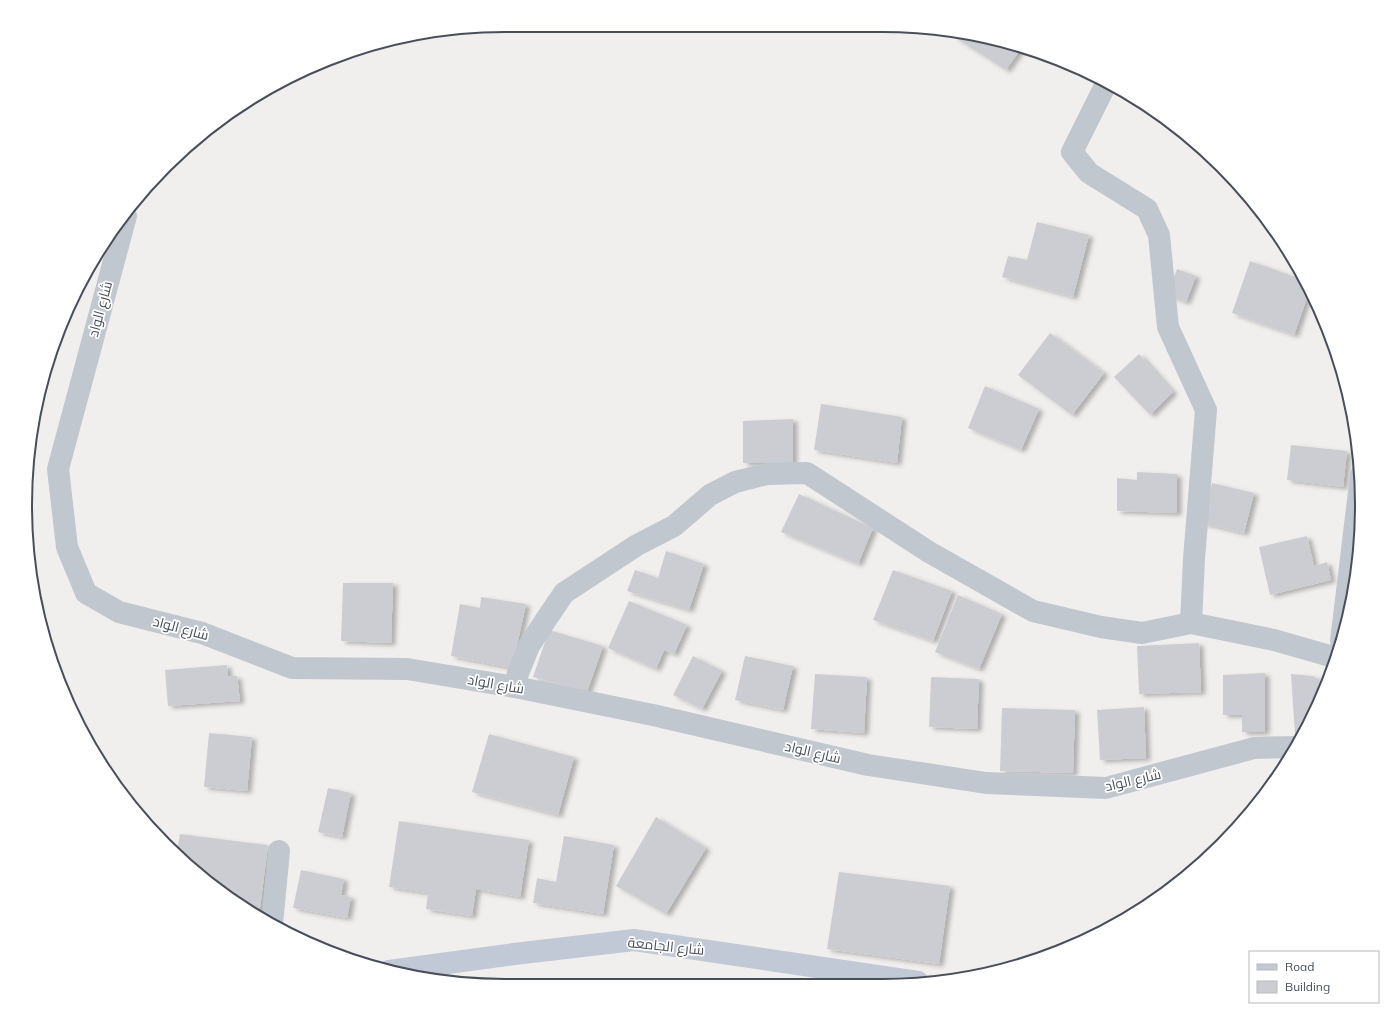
<svg xmlns="http://www.w3.org/2000/svg" width="1387" height="1011" font-family="Mulish,Cairo,sans-serif">
  <style>
    .building { fill: #cccdd3; filter: url(#shadow) }
    .lines { fill: none; stroke-linecap: round; stroke-linejoin: round }
    .minor { stroke: #c0c7cf; stroke-width: 22 }
    .secondary { stroke: #c2c9d6; stroke-width: 22 }
    .labels { text-anchor: middle; stroke-width: 3.5; stroke-linejoin: round; paint-order: stroke }
    .street-label { font-size: 14px; fill: #484f5a; stroke: #fff }
    .rim { fill: none; stroke: #484f5a; stroke-width: 2 }
  </style>
  <defs>
    <filter id="shadow"><feDropShadow dx="4.5" dy="2.5" stdDeviation="2" flood-color="#0004"/></filter>
  </defs>
  <rect width="100%" height="100%" fill="#f1efee"/>
  <!-- building -->
  <g class="building">
    <path d="M956 35 1006 41 1022 47 1006 70 954 37Z"/>
    <path d="M1037 222 1089 235 1073 297 1002 277 1008 256 1027 260Z"/>
    <path d="M1250 261 1304 280 1310 289 1294 335 1232 313Z"/>
    <path d="M1177 269 1196 276 1186 302 1167 295Z"/>
    <path d="M1050 333 1104 373 1072 415 1018 375Z"/>
    <path d="M1139 354 1173 392 1150 415 1114 377Z"/>
    <path d="M985 386 1039 409 1021 450 968 428Z"/>
    <path d="M821 404 902 417 897 463 814 450Z"/>
    <path d="M793 419V463H743V421Z"/>
    <path d="M1291 445 1347 451 1343 487 1287 480Z"/>
    <path d="M1137 472 1177 474V513L1117 511V478L1137 480Z"/>
    <path d="M1212 483 1254 493 1244 533 1202 523Z"/>
    <path d="M799 494 873 528 858 564 781 532Z"/>
    <path d="M1307 536 1314 566 1327 562 1331 580 1270 595 1259 547Z"/>
    <path d="M666 551 704 564 689 610 627 591 635 570 658 578Z"/>
    <path d="M893 570 952 591 933 641 873 620Z"/>
    <path d="M343 583H393L391 643 341 641Z"/>
    <path d="M958 595 1002 614 979 669 935 652Z"/>
    <path d="M481 597 526 604 512 668 451 656 460 604 480 608Z"/>
    <path d="M629 601 687 625 674 654 664 650 656 669 608 648Z"/>
    <path d="M549 630 603 646 587 692 533 677Z"/>
    <path d="M1199 643 1201 692 1139 694 1137 646Z"/>
    <path d="M693 656 722 671 702 709 673 695Z"/>
    <path d="M745 656 793 666 783 710 735 700Z"/>
    <path d="M227 665 228 676H237L240 701 168 706 165 670Z"/>
    <path d="M1265 673V732H1242V715H1223V675Z"/>
    <path d="M815 674 867 677 864 733 811 729Z"/>
    <path d="M1291 674 1313 676 1325 684 1303 735H1295Z"/>
    <path d="M931 677 979 679 977 729 929 727Z"/>
    <path d="M1144 707 1146 758 1100 760 1097 710Z"/>
    <path d="M1002 708 1075 710 1073 773 1000 771Z"/>
    <path d="M209 733 252 737 247 791 204 787Z"/>
    <path d="M489 734 574 757 558 815 472 792Z"/>
    <path d="M328 788 351 793 342 837 318 832Z"/>
    <path d="M656 817 706 848 666 914 616 886Z"/>
    <path d="M399 821 529 840 520 897 476 889 472 916 426 909 428 893 389 887Z"/>
    <path d="M180 834 268 845 259 915 213 887 177 851Z"/>
    <path d="M564 836 614 845 603 914 533 903 537 878 556 882Z"/>
    <path d="M301 870 344 879 341 895 351 897 347 918 293 908Z"/>
    <path d="M839 872 950 886 939 964 827 949Z"/>
  </g>
  <g class="lines">
    <!-- minor -->
    <g class="minor">
      <path d="M1106 84 1072 152 1089 173 1147 209 1159 235 1168 327 1206 410 1194 559 1191 623"/>
      <path d="M126 216 58 469 67 547 86 593 119 612 202 633 292 668 407 669 515 687 653 715 868 765 986 783 1106 788 1254 748 1296 747"/>
      <path d="M1341 641 1361 475"/>
      <path d="M515 687 518 673 529 646 543 624 564 593 637 545 674 526 710 495 735 482 767 474 807 473 929 552 1033 611 1101 627 1142 633 1191 623 1274 640 1337 658"/>
      <path d="M272 924 279 851"/>
    </g>
    <!-- secondary -->
    <path class="secondary" d="M389 971 514 954 634 940 918 982"/>
  </g>
  <g class="labels">
    <!-- street labels -->
    <g class="street-label">
      <text transform="translate(100 309) rotate(-75)" y="5">شارع الواد</text>
      <text transform="translate(181 628) rotate(15)" y="5">شارع الواد</text>
      <text transform="translate(496 684) rotate(10)" y="5">شارع الواد</text>
      <text transform="translate(813 752) rotate(13)" y="5">شارع الواد</text>
      <text transform="translate(1133 780) rotate(-13)" y="5">شارع الواد</text>
      <text transform="translate(666 946) rotate(6)" y="5">شارع الجامعة</text>
    </g>
  </g>
  <!-- crop -->
  <path d="M0 0H1387V1011H0ZM505 32H882A473 473 0 0 1 1355 505V506A473 473 0 0 1 882 979H505A473 473 0 0 1 32 506V505A473 473 0 0 1 505 32Z" fill="#fff" fill-rule="evenodd"/>
  <path class="rim" d="M505 32H882A473 473 0 0 1 1355 505V506A473 473 0 0 1 882 979H505A473 473 0 0 1 32 506V505A473 473 0 0 1 505 32Z"/>
  <!-- legend -->
  <rect x="1249" y="951" width="130" height="52" fill="#ffffff" stroke="#b6b9bd"/>
  <rect x="1257" y="964" width="20" height="6" fill="#c2c9d6" stroke="#b6b9bd"/>
  <text x="1285" y="971" font-size="12" fill="#484f5a">Road</text>
  <rect x="1257" y="981" width="20" height="12" fill="#cccdd3" stroke="#b6b9bd"/>
  <text x="1285" y="991" font-size="12" fill="#484f5a">Building</text>
</svg>
